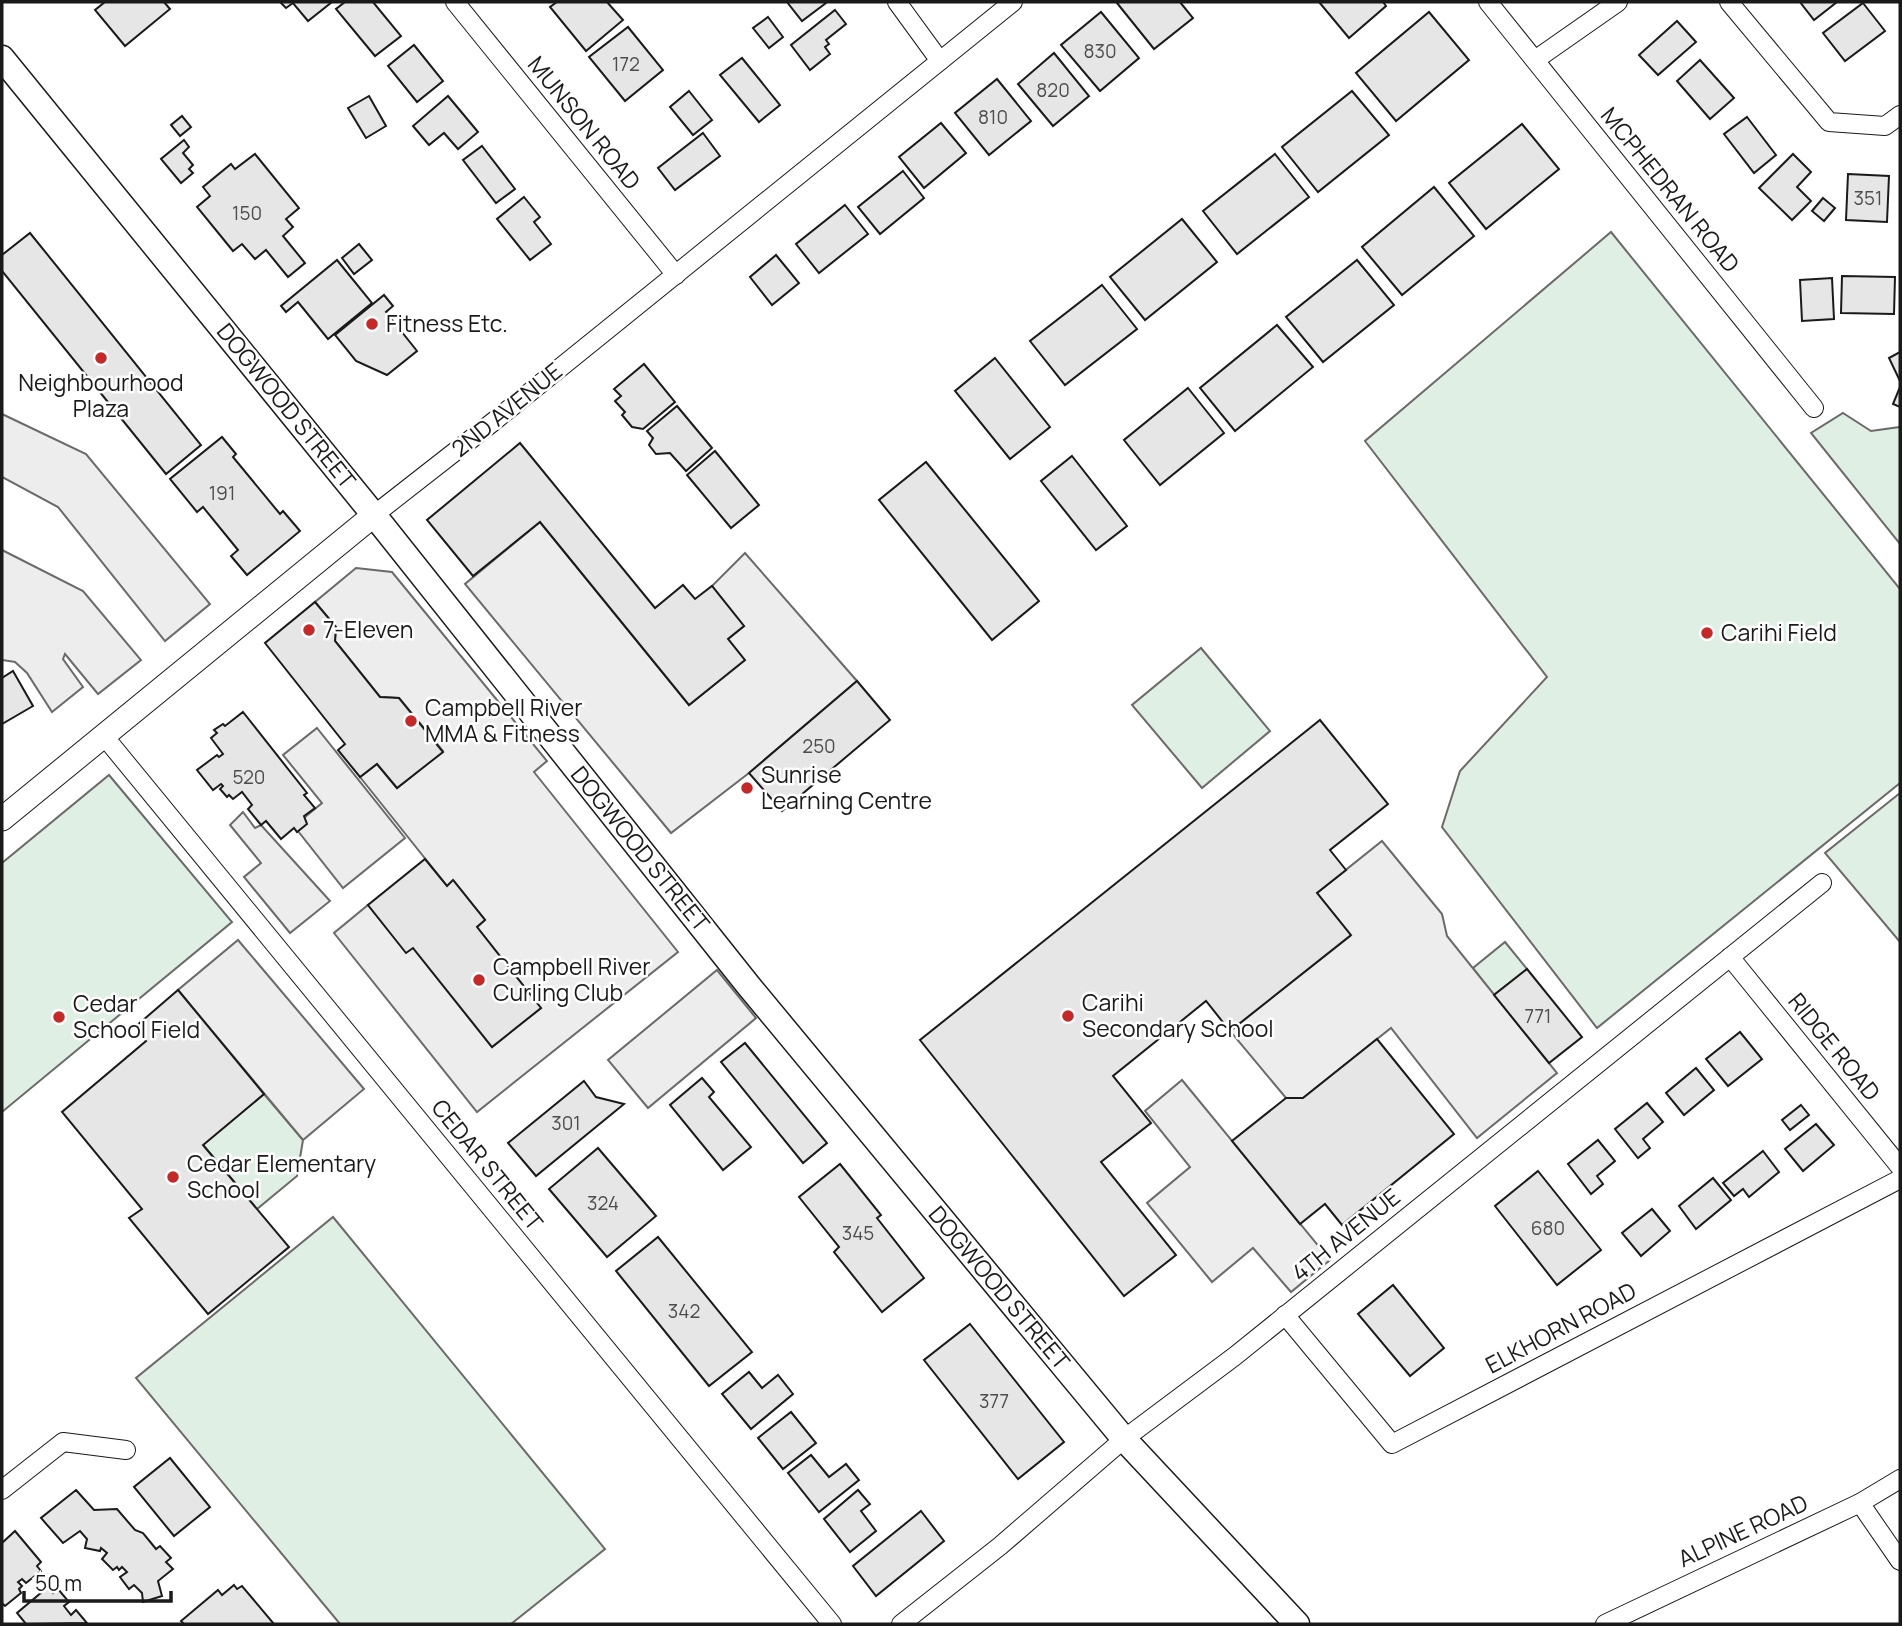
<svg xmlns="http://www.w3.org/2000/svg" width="1902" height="1626" font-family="Manrope,sans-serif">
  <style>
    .green { fill: #e0efe3; stroke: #6a6a6a; stroke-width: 2 }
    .parking { fill: #ededed; stroke: #6a6a6a; stroke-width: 2 }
    .building { fill: #e6e6e6; stroke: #1a1a1a; stroke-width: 2 }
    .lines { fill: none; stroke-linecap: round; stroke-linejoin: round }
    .minor-casing { stroke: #1a1a1a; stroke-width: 20 }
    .tertiary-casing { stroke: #1a1a1a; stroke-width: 25 }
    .secondary-casing { stroke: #1a1a1a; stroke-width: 27 }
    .minor { stroke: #fff; stroke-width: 18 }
    .tertiary { stroke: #fff; stroke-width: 23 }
    .secondary { stroke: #fff; stroke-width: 24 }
    .poi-dot { fill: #c62828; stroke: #fff; stroke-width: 2.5 }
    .labels { text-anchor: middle; stroke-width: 5; stroke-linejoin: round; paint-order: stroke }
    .number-label { font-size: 19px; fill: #4d4d4d }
    .street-label { font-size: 23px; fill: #1a1a1a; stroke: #fff }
    .poi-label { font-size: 23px; fill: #1a1a1a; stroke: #fff; text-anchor: start }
  </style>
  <rect width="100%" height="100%" fill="#fff"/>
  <!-- green -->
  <g class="green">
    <path d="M1611 232 1900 589V783L1597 1028 1442 827 1460 771 1547 677 1365 441Z"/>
    <path d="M1843 413 1871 431 1900 427V544L1811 433Z"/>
    <path d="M1201 648 1270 731 1202 788 1132 705Z"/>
    <path d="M109 775 232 922 2 1112V863Z"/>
    <path d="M1900 793V942L1825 853Z"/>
    <path d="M1505 942 1527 969 1494 995 1473 968Z"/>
    <path d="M264 1094 303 1140 297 1176 257 1209 203 1145Z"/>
    <path d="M333 1217 605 1549 511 1624H340L136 1378Z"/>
  </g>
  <!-- parking -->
  <g class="parking">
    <path d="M2 414 86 454 210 604 165 641 58 507 2 477Z"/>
    <path d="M540 522 689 705 744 660 728 639 744 626 712 586 745 553 857 681 749 773 671 833 465 584Z"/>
    <path d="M2 550 83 591 141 660 98 694 65 654 63 659 83 687 52 712 27 673 15 662 2 660Z"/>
    <path d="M356 568 392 572 547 761 534 772 678 952 477 1112 334 933 368 905 406 952 413 948 492 1047 541 1008 477 927 485 920 454 881 447 886 360 777 377 764 397 788 443 751 399 698 380 697 335 641 336 627 315 602Z"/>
    <path d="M317 728 405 838 343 888 294 826 322 803 283 755Z"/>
    <path d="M243 812 255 828 261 825 330 901 290 933 244 877 261 863 230 825Z"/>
    <path d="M1382 841 1442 914 1447 936 1557 1073 1477 1138 1391 1028 1303 1098H1286L1230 1031 1350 936 1317 893Z"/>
    <path d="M238 940 364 1089 303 1140 178 990Z"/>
    <path d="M717 970 756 1018 648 1108 608 1060Z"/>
    <path d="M1182 1080 1330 1260 1291 1292 1253 1248 1212 1282 1147 1203 1190 1167 1145 1111Z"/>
  </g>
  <!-- building -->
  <g class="building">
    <path d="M105 2H164L170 9 125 46 95 10Z"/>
    <path d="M280 2H332L308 21 293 3 286 8Z"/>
    <path d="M345 2H373L401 36 375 56 336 9Z"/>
    <path d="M557 2H607L623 20 586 51 550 7Z"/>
    <path d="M787 2H826V3L802 21Z"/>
    <path d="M1119 2H1180L1193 18 1154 49 1117 3Z"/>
    <path d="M1319 2H1383L1386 6 1349 38Z"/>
    <path d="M1800 2H1837L1814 20Z"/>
    <path d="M1863 3 1885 31 1845 61 1823 33Z"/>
    <path d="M835 10 846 24 826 40 829 44 825 47 830 54 810 70 791 45Z"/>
    <path d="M1101 12 1139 58 1100 91 1061 45Z"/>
    <path d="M1429 12 1469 60 1396 121 1356 73Z"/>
    <path d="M768 17 783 37 769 48 753 28Z"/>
    <path d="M1677 21 1696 42 1658 75 1639 55Z"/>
    <path d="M628 27 663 70 625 101 589 57Z"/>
    <path d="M414 45 443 81 417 102 388 66Z"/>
    <path d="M1054 53 1089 96 1053 126 1018 84Z"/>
    <path d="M742 58 780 105 759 122 720 75Z"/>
    <path d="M1700 60 1734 98 1710 119 1677 81Z"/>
    <path d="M997 79 1031 121 989 155 955 113Z"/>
    <path d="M689 91 712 120 693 135 670 107Z"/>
    <path d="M1352 91 1389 135 1318 192 1282 147Z"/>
    <path d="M369 96 386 126 366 138 348 108Z"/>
    <path d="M448 96 478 132 458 149 444 133 429 145 413 126Z"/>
    <path d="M182 116 191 127 180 136 171 125Z"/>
    <path d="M1747 117 1776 155 1754 173 1724 134Z"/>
    <path d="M941 123 966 153 924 188 899 157Z"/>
    <path d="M1522 124 1559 169 1486 229 1449 183Z"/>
    <path d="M703 133 720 156 675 190 658 168Z"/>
    <path d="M184 140 189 147 183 153 193 165 189 169 193 173 181 183 161 159Z"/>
    <path d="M482 146 515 189 496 203 463 160Z"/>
    <path d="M255 154 299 208 286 219 293 227 283 236 305 263 288 277 266 250 255 259 242 244 233 251 197 207 210 196 203 187 231 164 235 169Z"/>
    <path d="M1275 154 1309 197 1237 254 1203 211Z"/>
    <path d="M1793 154 1811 172 1797 187 1811 201 1792 220 1759 188Z"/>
    <path d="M903 171 924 198 880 234 858 207Z"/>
    <path d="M1848 174 1889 176 1887 222 1846 220Z"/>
    <path d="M1434 187 1474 236 1402 295 1362 247Z"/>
    <path d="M524 197 540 217 534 222 551 244 530 260 497 219Z"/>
    <path d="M1823 198 1835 208 1824 221 1812 211Z"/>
    <path d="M845 205 868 234 819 273 796 244Z"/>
    <path d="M1182 219 1217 262 1145 320 1110 277Z"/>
    <path d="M30 233 201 445 166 474 2 271V255Z"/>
    <path d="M359 244 372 260 354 274 342 258Z"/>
    <path d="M776 255 799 283 772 305 750 277Z"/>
    <path d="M337 260 372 303 328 339 298 302 286 312 281 306Z"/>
    <path d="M1357 260 1394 305 1323 362 1286 317Z"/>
    <path d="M1842 276 1895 277 1894 314 1841 313Z"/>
    <path d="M1832 278 1834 319 1802 321 1800 280Z"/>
    <path d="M1102 285 1137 329 1065 385 1030 341Z"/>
    <path d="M384 295 393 306 386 312 417 351 387 375 356 361 335 335Z"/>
    <path d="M1277 325 1313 367 1235 431 1200 388Z"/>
    <path d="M1900 352V381L1889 358Z"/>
    <path d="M995 358 1050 427 1010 459 955 391Z"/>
    <path d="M644 364 675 402 643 429 632 427 622 415 625 412 615 401 621 396 614 389Z"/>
    <path d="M1900 387V407L1893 404Z"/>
    <path d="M1188 388 1224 433 1160 485 1124 440Z"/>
    <path d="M677 406 712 448 686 471 670 453 656 454 649 445 653 438 647 431Z"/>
    <path d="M222 437 236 454 233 457 280 514 283 511 300 531 247 575 231 556 238 550 203 507 197 512 170 479Z"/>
    <path d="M520 443 655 608 683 585 695 599 712 586 744 626 728 639 745 660 689 705 540 522 473 576 427 520Z"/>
    <path d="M715 451 759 505 731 528 687 475Z"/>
    <path d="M1072 456 1127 526 1096 550 1041 481Z"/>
    <path d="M926 462 1039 601 992 640 879 500Z"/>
    <path d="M315 602 336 627 335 641 380 697 399 698 443 752 397 788 377 764 360 777 338 750 345 744 265 643Z"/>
    <path d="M13 671 33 706 2 724V678Z"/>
    <path d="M857 681 890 720 782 811 749 773Z"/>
    <path d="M243 712 307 793 304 795 315 808 304 816 307 824 297 832 294 828 281 839 266 821 261 825 248 809 252 805 242 792 233 799 229 795 227 797 220 789 223 786 221 784 213 790 197 770 217 755 219 757 223 754 211 738 217 733 214 730 223 724 225 726Z"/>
    <path d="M1320 720 1388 804 1330 850 1346 870 1317 893 1351 935 1230 1031 1206 1001 1113 1076 1151 1123 1101 1162 1176 1255 1124 1296 920 1040Z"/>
    <path d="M425 859 447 886 453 880 485 920 477 927 541 1008 492 1047 413 948 406 953 368 905Z"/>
    <path d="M1527 969 1582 1037 1549 1063 1494 995Z"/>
    <path d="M178 990 264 1094 203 1145 289 1247 208 1314 129 1218 142 1209 62 1112 146 1041 135 1027Z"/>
    <path d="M1740 1032 1762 1059 1728 1086 1706 1059Z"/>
    <path d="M1377 1039 1454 1134 1342 1225 1325 1204 1300 1224 1232 1141 1286 1098H1303Z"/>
    <path d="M745 1043 827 1143 803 1163 721 1062Z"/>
    <path d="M1696 1068 1714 1090 1684 1115 1666 1093Z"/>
    <path d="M702 1078 714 1092 709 1097 751 1147 723 1170 670 1105Z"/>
    <path d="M584 1081 596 1097 624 1104 536 1176 508 1143Z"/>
    <path d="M1647 1103 1663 1122 1643 1139 1650 1148 1638 1158 1615 1129Z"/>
    <path d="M1801 1105 1809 1115 1790 1130 1782 1120Z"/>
    <path d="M1816 1124 1834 1145 1803 1171 1785 1149Z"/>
    <path d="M1598 1140 1615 1161 1597 1176 1603 1184 1591 1194 1568 1164Z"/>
    <path d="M598 1148 656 1216 607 1257 549 1189Z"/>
    <path d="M1763 1151 1779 1172 1749 1197 1743 1189 1734 1196 1723 1183Z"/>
    <path d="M840 1164 881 1215 877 1218 924 1278 882 1312 834 1252 839 1247 799 1197Z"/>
    <path d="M1538 1171 1601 1250 1557 1285 1495 1206Z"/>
    <path d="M1713 1178 1731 1200 1696 1229 1679 1206Z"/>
    <path d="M1652 1209 1670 1231 1641 1256 1622 1233Z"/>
    <path d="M658 1237 752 1352 709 1386 616 1271Z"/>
    <path d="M1393 1285 1444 1348 1410 1376 1358 1314Z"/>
    <path d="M970 1324 1064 1442 1018 1479 924 1360Z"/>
    <path d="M749 1372 762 1388 778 1375 793 1394 751 1429 722 1394Z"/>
    <path d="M791 1412 816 1443 783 1469 758 1438Z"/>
    <path d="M811 1455 829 1477 846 1464 859 1480 819 1512 788 1473Z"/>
    <path d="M170 1458 210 1507 174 1536 134 1487Z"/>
    <path d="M76 1490 94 1510 117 1509 135 1530 143 1533 156 1549 160 1546 171 1558 166 1562 173 1569 158 1581 162 1596 143 1602 142 1593 134 1585 129 1589 120 1577 127 1572 122 1567 119 1570 117 1567 113 1570 102 1559 107 1553 101 1548 100 1551 85 1548 87 1539 80 1531 63 1543 41 1518Z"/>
    <path d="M858 1490 870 1504 861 1511 876 1531 850 1552 824 1519Z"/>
    <path d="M921 1511 944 1541 876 1596 853 1566Z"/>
    <path d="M15 1531 41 1562 37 1566 41 1571 26 1583 22 1579 18 1582 22 1586 19 1589 21 1593 5 1606 2 1603V1543Z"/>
    <path d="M234 1585 237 1589 242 1586 274 1624H184L181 1621 218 1590 222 1595Z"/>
    <path d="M48 1587 53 1593 58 1589 69 1602 64 1606 71 1615 76 1610 87 1623 26 1624 17 1613Z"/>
  </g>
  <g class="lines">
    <!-- minor casing -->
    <g class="minor-casing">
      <g id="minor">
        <path d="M455 2 676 275"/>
        <path d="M897 2 940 61"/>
        <path d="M1488 2 1814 408"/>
        <path d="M1729 2 1829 122 1885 126 1900 115"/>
        <path d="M1535 60 1618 2"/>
        <path d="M374 515 493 422 1013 2"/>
        <path d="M104 736 832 1624"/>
        <path d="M1730 957 1900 1167"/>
        <path d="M1285 1315 1392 1444 1900 1179"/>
        <path d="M2 1490 63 1442 126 1450"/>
        <path d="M1860 1503 1900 1561"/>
        <path d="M901 1624 1000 1546 1124 1439 1235 1356 1822 883"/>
        <path d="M1605 1624 1860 1503 1900 1479"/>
      </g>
    </g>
    <!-- tertiary casing -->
    <g class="tertiary-casing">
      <path id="tertiary" d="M2 819 374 515"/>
    </g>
    <!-- secondary casing -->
    <g class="secondary-casing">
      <path id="secondary" d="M2 58 374 515 748 985 1124 1439 1297 1624"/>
    </g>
    <!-- minor -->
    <use href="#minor" class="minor"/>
    <!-- tertiary -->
    <use href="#tertiary" class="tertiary"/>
    <!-- secondary -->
    <use href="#secondary" class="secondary"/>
  </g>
  <!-- markers -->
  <g class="poi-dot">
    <circle cx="372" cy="324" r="7"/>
    <circle cx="101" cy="358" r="7"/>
    <circle cx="309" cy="630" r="7"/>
    <circle cx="1707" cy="633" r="7"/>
    <circle cx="411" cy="721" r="7"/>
    <circle cx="747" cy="788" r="7"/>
    <circle cx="479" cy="980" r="7"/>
    <circle cx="1068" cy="1016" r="7"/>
    <circle cx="59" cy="1017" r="7"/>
    <circle cx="173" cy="1177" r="7"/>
  </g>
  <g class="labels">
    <!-- number labels -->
    <g class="number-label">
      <text x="1100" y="58">830</text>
      <text x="626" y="71">172</text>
      <text x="1053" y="97">820</text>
      <text x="993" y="124">810</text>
      <text x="1868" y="205">351</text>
      <text x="247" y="220">150</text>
      <text x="222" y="500">191</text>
      <text x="819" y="753">250</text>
      <text x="249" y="784">520</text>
      <text x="1538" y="1023">771</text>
      <text x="566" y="1130">301</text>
      <text x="603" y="1210">324</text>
      <text x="1548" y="1235">680</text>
      <text x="858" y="1240">345</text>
      <text x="684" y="1318">342</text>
      <text x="994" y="1408">377</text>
    </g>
    <!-- street labels -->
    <g class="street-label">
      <text transform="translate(584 123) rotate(51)" y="8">MUNSON ROAD</text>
      <text transform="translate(1670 190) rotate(51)" y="8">MCPHEDRAN ROAD</text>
      <text transform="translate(286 406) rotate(51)" y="8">DOGWOOD STREET</text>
      <text transform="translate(507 410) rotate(-39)" y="8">2ND AVENUE</text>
      <text transform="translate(640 849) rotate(51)" y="8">DOGWOOD STREET</text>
      <text transform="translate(1834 1047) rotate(51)" y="8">RIDGE ROAD</text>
      <text transform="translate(487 1165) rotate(51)" y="8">CEDAR STREET</text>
      <text transform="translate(1346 1235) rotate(-39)" y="8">4TH AVENUE</text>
      <text transform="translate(999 1288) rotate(50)" y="8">DOGWOOD STREET</text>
      <text transform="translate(1561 1328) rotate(-28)" y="8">ELKHORN ROAD</text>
      <text transform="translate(1743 1531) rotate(-25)" y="8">ALPINE ROAD</text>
    </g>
    <!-- poi labels -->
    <g class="poi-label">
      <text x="386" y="332">Fitness Etc.</text>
      <text x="101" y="391" text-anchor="middle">Neighbourhood<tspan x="101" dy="26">Plaza</tspan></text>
      <text x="323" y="638">7-Eleven</text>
      <text x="1721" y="641">Carihi Field</text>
      <text x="425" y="716">Campbell River<tspan x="425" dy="26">MMA &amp; Fitness</tspan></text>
      <text x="761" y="783">Sunrise<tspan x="761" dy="26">Learning Centre</tspan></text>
      <text x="493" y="975">Campbell River<tspan x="493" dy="26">Curling Club</tspan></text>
      <text x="1082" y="1011">Carihi<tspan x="1082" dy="26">Secondary School</tspan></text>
      <text x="73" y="1012">Cedar<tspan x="73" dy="26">School Field</tspan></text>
      <text x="187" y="1172">Cedar Elementary<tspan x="187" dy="26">School</tspan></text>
    </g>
  </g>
  <!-- border -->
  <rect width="1902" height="1626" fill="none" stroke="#1a1a1a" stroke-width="7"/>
  <!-- scale -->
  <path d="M24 1591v10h147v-10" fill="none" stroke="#1a1a1a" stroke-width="3.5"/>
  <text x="35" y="1591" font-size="21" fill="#1a1a1a" stroke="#ffffff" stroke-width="5" paint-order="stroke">50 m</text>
</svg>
